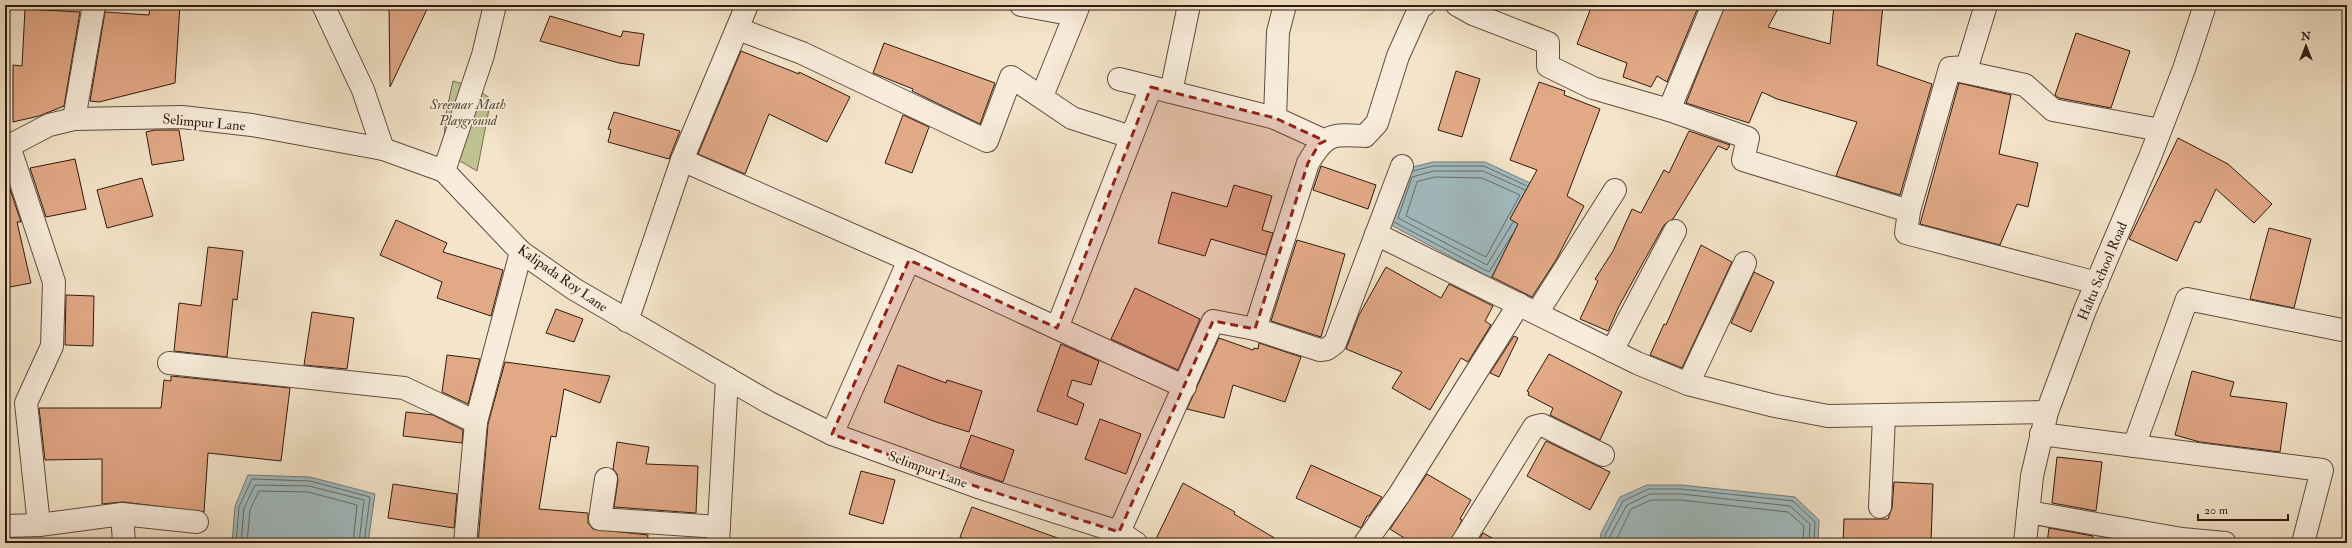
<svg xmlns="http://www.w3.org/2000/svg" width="2352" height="548" font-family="'IM FELL Double Pica',serif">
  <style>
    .green { fill: #bfc394; stroke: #776e51 }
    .water { fill: #a1bcc1; stroke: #737b79 }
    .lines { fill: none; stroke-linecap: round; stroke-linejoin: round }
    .shore { stroke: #686b68; stroke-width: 1 }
    .building { fill: #e2a987; stroke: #2f1a0e }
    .minor-casing { stroke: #604c3d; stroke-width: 24 }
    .minor { stroke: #f8eddc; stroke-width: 22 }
    .marked { fill: #8f2418; fill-opacity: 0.2; stroke: #8f2418; stroke-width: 3; stroke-dasharray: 8 5; stroke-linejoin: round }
    .labels { text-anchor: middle; stroke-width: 3.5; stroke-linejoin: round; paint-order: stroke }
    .park-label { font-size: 14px; font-style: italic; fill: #5a4d36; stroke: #f8eddc }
    .street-label { font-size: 14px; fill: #2f1a0e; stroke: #f8eddc }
  </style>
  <rect width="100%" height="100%" fill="#f4e4c9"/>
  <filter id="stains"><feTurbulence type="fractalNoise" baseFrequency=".005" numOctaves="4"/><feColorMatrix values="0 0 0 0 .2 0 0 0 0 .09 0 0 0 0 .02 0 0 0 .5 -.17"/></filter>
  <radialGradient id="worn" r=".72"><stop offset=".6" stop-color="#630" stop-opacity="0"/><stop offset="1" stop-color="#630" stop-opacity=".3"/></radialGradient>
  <!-- green -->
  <path class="green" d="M453 81 474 87 491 99 477 171 443 151 446 113Z"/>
  <!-- water -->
  <g class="water">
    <path d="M1433 162H1485L1543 189 1491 278 1387 223 1405 169Z"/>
    <path d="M248 475 310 477 375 494 368 543H232L235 506Z"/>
    <path d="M1647 485H1681L1795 497 1819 520 1818 543H1600L1601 533 1620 497Z"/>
  </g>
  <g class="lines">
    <!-- shore -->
    <g class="shore">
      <path d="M1413 171 1433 166H1484L1527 186"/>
      <path d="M1435 177 1482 178 1520 195 1486 257 1406 216 1417 182Z"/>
      <path d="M1394 222 1489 272 1512 235"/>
      <path d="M1513 222 1487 265 1398 218 1412 177 1434 171H1483L1525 190"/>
      <path d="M236 543 239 507 252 479 310 481 370 497 364 543"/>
      <path d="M241 543 244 508 255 485 309 486 364 500 359 543"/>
      <path d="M247 543 250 510 259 491 308 492 357 505 353 543"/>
      <path d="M1604 543 1605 535 1623 501 1648 489H1681L1793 501 1815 522 1814 543"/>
      <path d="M1609 543 1610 536 1627 505 1650 494H1681L1790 506 1810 524 1809 543"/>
      <path d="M1615 543 1631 509 1651 500H1680L1788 512 1804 526 1803 543"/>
    </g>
  </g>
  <!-- building -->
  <g class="building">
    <path d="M150 5H180L175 83 99 102 90 101 105 12 149 15Z"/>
    <path d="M389 5H429L390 87Z"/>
    <path d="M1592 5H1699L1667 82 1657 76 1651 87 1623 77 1627 63 1577 44Z"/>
    <path d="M1725 5H1780L1768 27 1830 44 1834 5H1883L1877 65 1932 84 1900 195 1836 176 1857 122 1777 99 1762 92 1749 123 1686 103Z"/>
    <path d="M25 9 80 12 64 106 39 116 13 122V65L22 66Z"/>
    <path d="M550 16 621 37 623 31 644 34 639 66 619 63 540 41Z"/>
    <path d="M2076 33 2130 51 2111 108 2059 98 2055 95Z"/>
    <path d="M884 43 995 83 980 124 912 91 913 89 873 73Z"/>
    <path d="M741 51 799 74V72L850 97 827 142 769 114 745 174 698 154Z"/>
    <path d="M1456 71 1480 79 1462 137 1438 130Z"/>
    <path d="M1539 82 1565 91 1564 95 1600 109 1567 196 1584 206 1556 260 1532 297 1492 277 1518 224 1510 219 1537 170 1510 160Z"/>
    <path d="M1959 83 2011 95 1999 154 2038 163 2028 207 2017 204 2000 245 1920 224Z"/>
    <path d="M614 112 680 131 669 159 608 142 611 130 608 129Z"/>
    <path d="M903 115 929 127 912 173 885 163Z"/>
    <path d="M155 130H179L184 160 152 165 146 132Z"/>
    <path d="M1689 131 1730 145 1727 150 1718 146 1673 219 1664 225 1619 306 1608 331 1580 319 1598 281 1595 279 1613 251 1632 209 1641 213 1664 170 1669 173Z"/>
    <path d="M2178 138 2228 164 2272 204 2254 223 2216 189 2200 223 2195 221 2177 261 2129 239Z"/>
    <path d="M75 159 86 209 46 217 30 168Z"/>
    <path d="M1321 166 1376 185 1368 209 1313 190Z"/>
    <path d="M5 174 21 222H17L31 283 5 288Z"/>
    <path d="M142 178 153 216 107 228 97 190Z"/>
    <path d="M1234 185 1272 196 1262 230 1273 233 1266 255 1211 239 1205 256 1158 243 1172 192 1227 207Z"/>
    <path d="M396 220 447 243 443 252 503 270 491 316 437 298 442 282 380 255Z"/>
    <path d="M2269 228 2311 239 2294 308 2250 299Z"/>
    <path d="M1297 240 1345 254 1321 337 1271 321Z"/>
    <path d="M1701 245 1732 262 1682 368 1650 355 1664 324 1666 325Z"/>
    <path d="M208 247 243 251 237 300 233 299 227 357 174 351 179 303 201 306Z"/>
    <path d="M1386 267 1441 298 1449 284 1493 306 1485 321 1491 325 1468 362 1461 358 1430 410 1392 388 1402 372 1346 349 1359 315Z"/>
    <path d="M1754 272 1774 282 1751 332 1731 323Z"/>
    <path d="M1135 288 1200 319 1178 370 1111 339Z"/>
    <path d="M66 295 94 296 93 346 65 345Z"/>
    <path d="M556 309 583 319 574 342 546 333Z"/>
    <path d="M312 312 354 318 347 369 304 365Z"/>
    <path d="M1514 336 1518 338 1499 377 1490 373Z"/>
    <path d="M1219 338 1253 350 1254 348 1258 349 1259 343 1301 357 1285 402 1233 385 1224 418 1187 409Z"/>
    <path d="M1061 344 1099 361 1091 385 1072 380 1067 396 1084 404 1077 425 1037 411Z"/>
    <path d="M1549 354 1622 392 1600 440 1550 415 1553 408 1528 395 1529 392 1527 391Z"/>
    <path d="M447 355 480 359 468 404 442 392Z"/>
    <path d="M505 362 610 376 600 403 564 389 556 437 551 436 539 509 588 513V523L593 529 648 535 647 543H478L488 424Z"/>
    <path d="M898 365 946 383 947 380 982 391 969 432 936 422 884 402Z"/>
    <path d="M2192 371 2234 382 2230 396 2287 403 2280 452 2200 442 2175 435Z"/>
    <path d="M171 376 290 388 281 461 208 453 204 512 123 502 102 504V459L45 460 39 408H161L164 380 171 381Z"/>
    <path d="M406 412 433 415 463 430 462 443 403 436Z"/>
    <path d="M1100 419 1141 434 1126 474 1085 459Z"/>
    <path d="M971 435 1014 450 1003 482 960 467Z"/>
    <path d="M1546 441 1610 472 1590 510 1527 476Z"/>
    <path d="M617 442 649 447 646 464 698 466 696 513 614 507 618 480 617 474 613 469Z"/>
    <path d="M2057 457 2102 462 2096 511 2052 503Z"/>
    <path d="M1311 465 1382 497 1369 516H1367L1361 528 1296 498Z"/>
    <path d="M861 471 895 480 883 524 849 514Z"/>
    <path d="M1427 474 1471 500 1460 519 1462 520 1450 543H1412L1390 529Z"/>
    <path d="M1894 482 1933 484 1931 543H1843L1844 519H1888L1892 508Z"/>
    <path d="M1183 483 1235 512 1234 514 1283 543H1154Z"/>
    <path d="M393 484 457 494 454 528 388 518Z"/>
    <path d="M972 507 1063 540V543H975L960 537Z"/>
    <path d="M2049 528 2093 536 2092 543H2047Z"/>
    <path d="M1483 533 1501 543H1477Z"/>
  </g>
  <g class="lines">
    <!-- minor casing -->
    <g class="minor-casing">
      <g id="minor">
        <path d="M323 5 363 90 383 149"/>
        <path d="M1021 5 1075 15"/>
        <path d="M1457 5 1473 14 1548 43V66L1593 88 1669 110 1713 5"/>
        <path d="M738 29 802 53 987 141 1011 77 1072 118 1131 137"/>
        <path d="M1951 69 2025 85 2053 110 2160 130"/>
        <path d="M1119 79 1275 118 1325 141"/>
        <path d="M1171 92 1189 5"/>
        <path d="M1042 96 1079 5"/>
        <path d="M1669 110 1748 138 1743 160 1909 211 1906 233 2097 283"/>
        <path d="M1275 118 1278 32 1285 5"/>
        <path d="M74 119 94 5"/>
        <path d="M5 146H9L49 125 74 119 182 117 252 125 383 149 444 171 521 252 574 289 768 402 832 434 978 487 1119 532 1136 543"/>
        <path d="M9 146 54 282 52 346 26 403 39 525"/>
        <path d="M682 160 909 260 1185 387"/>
        <path d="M444 171 483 55 495 5"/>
        <path d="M1909 211 1950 68 1967 67 1986 5"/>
        <path d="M1376 234 1637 363 1688 384 1775 406 1828 416 2047 412"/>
        <path d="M1537 313 1615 190"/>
        <path d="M627 321 682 160 747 5"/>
        <path d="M1057 328 1151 87"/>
        <path d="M1255 329 1320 350 1327 349 1335 343 1402 166"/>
        <path d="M1612 351 1675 231"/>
        <path d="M169 363 404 388 476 422"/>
        <path d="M1688 384 1745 263"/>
        <path d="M832 434 909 260"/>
        <path d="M2041 434 2322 470 2303 543"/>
        <path d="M2134 446 2187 299 2347 331"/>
        <path d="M606 479 600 519 719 527"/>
        <path d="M1880 507 1884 416"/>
        <path d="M2028 512 2182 539 2225 543"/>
        <path d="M122 514 124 543"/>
        <path d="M5 526 39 525 122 514 197 522"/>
        <path d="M1119 532 1213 321 1255 329 1308 163C1326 133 1332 134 1365 136L1377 123 1398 56 1420 7 1424 5"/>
        <path d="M465 543 476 422 521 252"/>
        <path d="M718 543 727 378"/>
        <path d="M1365 543 1399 495 1519 304"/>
        <path d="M1462 543 1534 427 1542 425 1603 455"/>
        <path d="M2025 543 2032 476 2047 412 2085 310 2150 157 2184 69 2205 5"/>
      </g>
    </g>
    <!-- minor -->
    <use href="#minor" class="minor"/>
  </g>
  <!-- marked area -->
  <path class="marked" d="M1151 87 1275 118 1325 141 1319 144 1308 163 1255 329 1213 321 1119 532 978 487 832 434 909 260 1057 328Z"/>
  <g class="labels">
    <!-- park labels -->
    <g class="park-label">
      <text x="468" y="109">Sreemar Math<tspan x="468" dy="16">Playground</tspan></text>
    </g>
    <!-- street labels -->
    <g class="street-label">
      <text transform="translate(204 122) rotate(5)" y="5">Selimpur Lane</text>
      <text transform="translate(2102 271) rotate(-67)" y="5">Haltu School Road</text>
      <text transform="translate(563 278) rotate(35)" y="5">Kalipada Roy Lane</text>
      <text transform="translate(928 469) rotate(20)" y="5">Selimpur Lane</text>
    </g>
  </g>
  <!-- margin -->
  <rect width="2352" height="548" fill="none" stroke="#f4e4c9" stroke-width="20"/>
  <rect x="6" y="6" width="2340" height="536" fill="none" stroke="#2f1a0e" stroke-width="2"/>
  <rect x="10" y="10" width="2332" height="528" fill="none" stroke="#2f1a0e"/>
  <!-- north arrow -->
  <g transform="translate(2306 46)" stroke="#f8eddc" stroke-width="3" paint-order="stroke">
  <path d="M0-3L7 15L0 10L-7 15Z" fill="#2f1a0e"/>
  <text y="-6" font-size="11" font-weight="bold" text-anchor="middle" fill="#2f1a0e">N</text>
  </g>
  <!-- scale -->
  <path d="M2198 514v6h90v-6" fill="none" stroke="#2f1a0e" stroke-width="2"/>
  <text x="2204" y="514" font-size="12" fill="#2f1a0e" stroke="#f8eddc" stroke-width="3" paint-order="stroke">20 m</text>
  <rect width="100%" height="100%" filter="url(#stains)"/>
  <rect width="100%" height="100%" fill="url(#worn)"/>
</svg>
